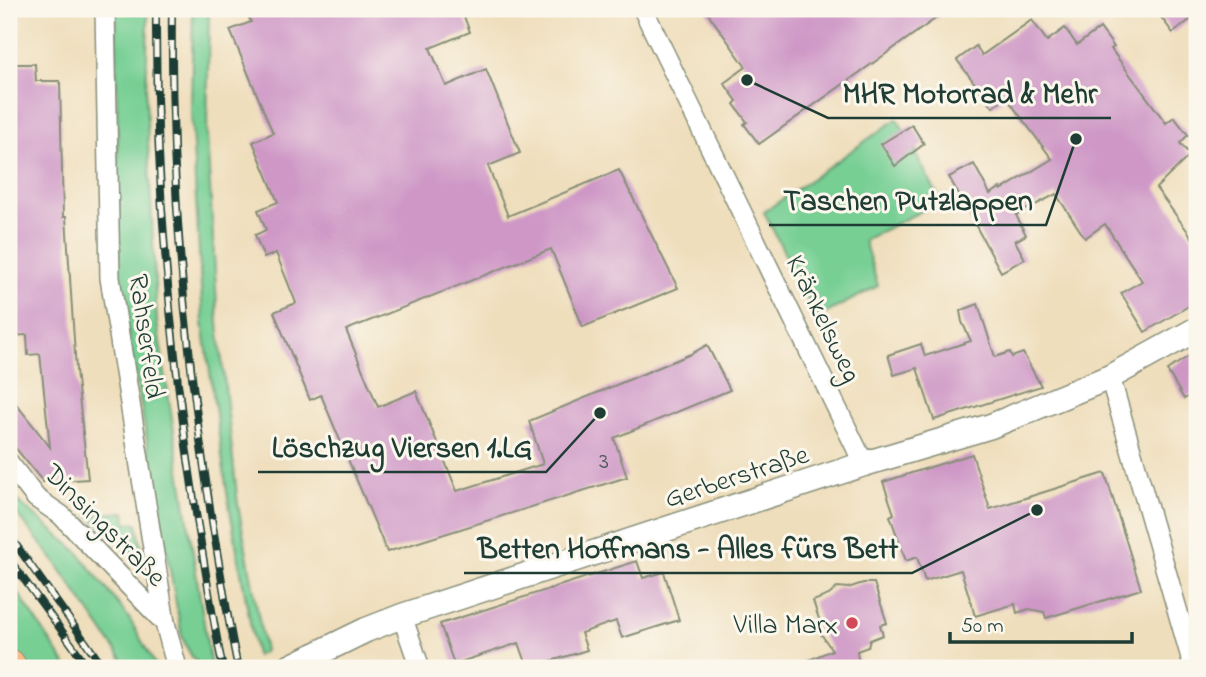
<svg xmlns="http://www.w3.org/2000/svg" width="1206" height="677" font-family="'Indie Flower',sans-serif">
  <style>
    .green { fill: #77cf94; stroke: #4b8664; stroke-width: 2 }
    .building { fill: #ce97c6 }
    .lines { fill: none; stroke-linecap: round; stroke-linejoin: round }
    .minor-casing { stroke: #878e78; stroke-width: 22 }
    .tertiary-casing { stroke: #878e78; stroke-width: 27 }
    .primary-casing { stroke: #878e78; stroke-width: 34 }
    .minor { stroke: #fff; stroke-width: 19 }
    .tertiary { stroke: #fff; stroke-width: 24 }
    .primary { stroke: #f8bd89; stroke-width: 32 }
    .rail-casing { stroke: #1f3d34; stroke-width: 8 }
    .rail { stroke: #fbf7ec; stroke-width: 5; stroke-dasharray: 16; stroke-linecap: butt }
    .poi-dot { fill: #d1495b; stroke: #fbf7ec; stroke-width: 2.5 }
    .labels { text-anchor: middle; stroke-width: 6; stroke-linejoin: round; paint-order: stroke }
    .number-label { font-size: 24px; fill: #4b5458 }
    .street-label { font-size: 28px; fill: #1f3d34; stroke: #fbf7ec }
    .poi-label { font-size: 28px; fill: #1f3d34; stroke: #fbf7ec; text-anchor: end }
    .leader { fill: none; stroke: #1f3d34; stroke-width: 2.5 }
    .callout-dot { fill: #1f3d34; stroke: #fbf7ec; stroke-width: 2.5 }
    .callout-label { font-size: 30px; text-anchor: middle; font-weight: bold; fill: #1f3d34; stroke: #fbf7ec; stroke-width: 6; stroke-linejoin: round; paint-order: stroke }
  </style>
  <rect width="100%" height="100%" fill="#fbf7ec"/>
  <filter id="ink" filterUnits="userSpaceOnUse"><feTurbulence type="fractalNoise" baseFrequency=".0143" numOctaves="2"/><feDisplacementMap in="SourceGraphic" scale="14" xChannelSelector="R" yChannelSelector="G"/><feConvolveMatrix kernelMatrix="1 2 1 2 8 2 1 2 1" color-interpolation-filters="sRGB"/></filter>
  <filter id="wash" filterUnits="userSpaceOnUse"><feTurbulence type="fractalNoise" baseFrequency=".00686" numOctaves="4" result="noise"/><feDisplacementMap in="SourceGraphic" scale="28" xChannelSelector="R" yChannelSelector="G"/><feGaussianBlur stdDeviation="1.57" result="paint"/><feColorMatrix in="noise" values="0 0 0 0 0 0 0 0 0 0 0 0 0 0 0 0 0 1.4 0 .05"/><feComposite in="paint" operator="in"/></filter>
  <g filter="url(#wash)">
    <rect width="100%" height="100%" fill="#efdebc"/>
    <!-- green -->
    <g class="green">
      <path d="M116 9H148L146 99 157 323 211 668C194 668 189 651 182 637L119 283Z"/>
      <path d="M193 9H209L207 136 218 323 238 505 265 651 256 656 228 499 203 323 191 111Z"/>
      <path d="M897 119 917 151 915 153 941 201 864 240 878 286 817 318 764 212Z"/>
      <path d="M9 494 78 552 129 618 157 668H128L56 563 9 504Z"/>
      <path d="M125 512 126 522 137 524 142 551 130 553 88 515Z"/>
      <path d="M9 580C30 609 48 639 68 668H25L9 642Z"/>
    </g>
    <g id="blocks">
      <!-- building -->
      <g class="building">
        <path d="M245 9H461L470 32 430 48 446 86 486 69 520 153 488 166 508 216 619 170 678 288 583 327 551 249 346 330 378 407 416 391 457 491 543 464 529 421 691 354 707 345 730 390 614 438 627 477 387 552 321 395 310 400 274 312 296 303 276 253 264 258 255 235 266 230 258 210 278 202 253 142 273 133 230 30 251 22Z"/>
        <path d="M705 9H949L759 144 744 124 747 122 734 104 737 101 724 83 746 67Z"/>
        <path d="M1155 9H1197V14L1173 33Z"/>
        <path d="M1032 20 1047 41 1065 28 1077 45 1100 28 1114 47 1111 49 1166 123 1174 117 1188 135 1180 143 1190 155 1156 188 1197 244V301L1145 332 1121 293 1142 281 1105 224 1085 238 1056 194 1016 215 1026 235 1015 241 1025 259 1001 272 949 177 974 164 990 194 1000 188 1001 190 1052 159 1006 97 993 107 957 60 976 46 982 55Z"/>
        <path d="M9 64H35L36 81H60L63 217H66L76 370 88 479 43 482 9 440V395L50 447 40 354 28 355 27 335 9 336Z"/>
        <path d="M912 125 924 144 895 166 881 144Z"/>
        <path d="M978 304 995 357 1010 352 1012 357 1023 353 1041 386 934 420 917 368 894 375 888 355 921 344 925 356 971 341 962 322 960 311Z"/>
        <path d="M1197 351V391L1184 399 1167 370Z"/>
        <path d="M972 454 990 509 1105 473 1141 589 1046 618 1044 612 1029 609 1017 613 1015 604 975 616 961 570 925 581 917 557 906 561 890 516 894 514 883 482Z"/>
        <path d="M637 561 643 578 664 572 679 620 622 638 616 621 581 633 587 650 528 668 519 643 454 664 440 624Z"/>
        <path d="M863 583H874L887 623 880 625 883 635 870 640 868 647 857 651 859 668H791L832 650 817 628 819 619 813 601 829 595 838 587 848 588Z"/>
      </g>
    </g>
  </g>
  <g filter="url(#ink)">
    <use href="#blocks" fill-opacity="0" stroke="#878e78" stroke-width="2"/>
    <g class="lines">
      <!-- minor casing -->
      <g class="minor-casing">
        <g id="minor">
          <path d="M105 9 110 278 165 623 177 668"/>
          <path d="M643 9 864 464"/>
          <path d="M1110 377 1194 668"/>
          <path d="M9 463 36 498 61 515 165 623"/>
          <path d="M402 616 420 668"/>
        </g>
      </g>
      <!-- tertiary casing -->
      <g class="tertiary-casing">
        <path id="tertiary" d="M288 668 366 630 402 616 864 464 991 426 1110 377 1197 329"/>
      </g>
      <!-- primary casing -->
      <g class="primary-casing">
        <path id="primary" d="M9 665 11 668"/>
      </g>
      <!-- minor -->
      <use href="#minor" class="minor"/>
      <!-- tertiary -->
      <use href="#tertiary" class="tertiary"/>
      <!-- primary -->
      <use href="#primary" class="primary"/>
      <!-- rail casing -->
      <g class="rail-casing">
        <g id="rail">
          <path d="M156 9C155 184 171 360 199 532 207 578 213 623 223 668"/>
          <path d="M172 9C170 183 185 355 213 527 221 574 228 622 238 668"/>
          <path d="M9 535 104 668"/>
          <path d="M9 559 89 668"/>
        </g>
      </g>
      <!-- rail -->
      <use href="#rail" class="rail"/>
    </g>
  </g>
  <!-- markers -->
  <circle class="poi-dot" cx="852" cy="623" r="7"/>
  <g class="labels">
    <!-- number labels -->
    <g class="number-label">
      <text x="604" y="468">3</text>
    </g>
    <!-- street labels -->
    <g class="street-label">
      <text transform="translate(825 318) rotate(64)" y="10">Kränkelsweg</text>
      <text transform="translate(148 336) rotate(82)" y="10">Rahserfeld</text>
      <text transform="translate(736 475) rotate(-18)" y="10">Gerberstraße</text>
      <text transform="translate(106 524) rotate(45)" y="10">Dinsingstraße</text>
    </g>
    <!-- poi labels -->
    <g class="poi-label">
      <text x="838" y="633">Villa Marx</text>
    </g>
  </g>
  <!-- callouts -->
  <path class="leader" d="M747 80L828 118H1111M1076 139L1046 225H769M600 413L546 472H258M1037 510L912 573H464"/>
  <g class="callout-dot">
    <circle cx="747" cy="80" r="7"/>
    <circle cx="1076" cy="139" r="7"/>
    <circle cx="600" cy="413" r="7"/>
    <circle cx="1037" cy="510" r="7"/>
  </g>
  <g class="callout-label">
    <text x="970" y="103">MHR Motorrad &amp; Mehr</text>
    <text x="908" y="210">Taschen Putzlappen</text>
    <text x="402" y="457">Löschzug Viersen 1.LG</text>
    <text x="688" y="558">Betten Hoffmans - Alles fürs Bett</text>
  </g>
  <!-- margin -->
  <rect width="1206" height="677" fill="none" stroke="#fbf7ec" stroke-width="35"/>
  <!-- scale -->
  <path d="M950 632v10h182v-10" fill="none" stroke="#1f3d34" stroke-width="3.5"/>
  <text x="961" y="632" font-size="21" fill="#1f3d34" stroke="#fbf7ec" stroke-width="5" paint-order="stroke">50 m</text>
</svg>
